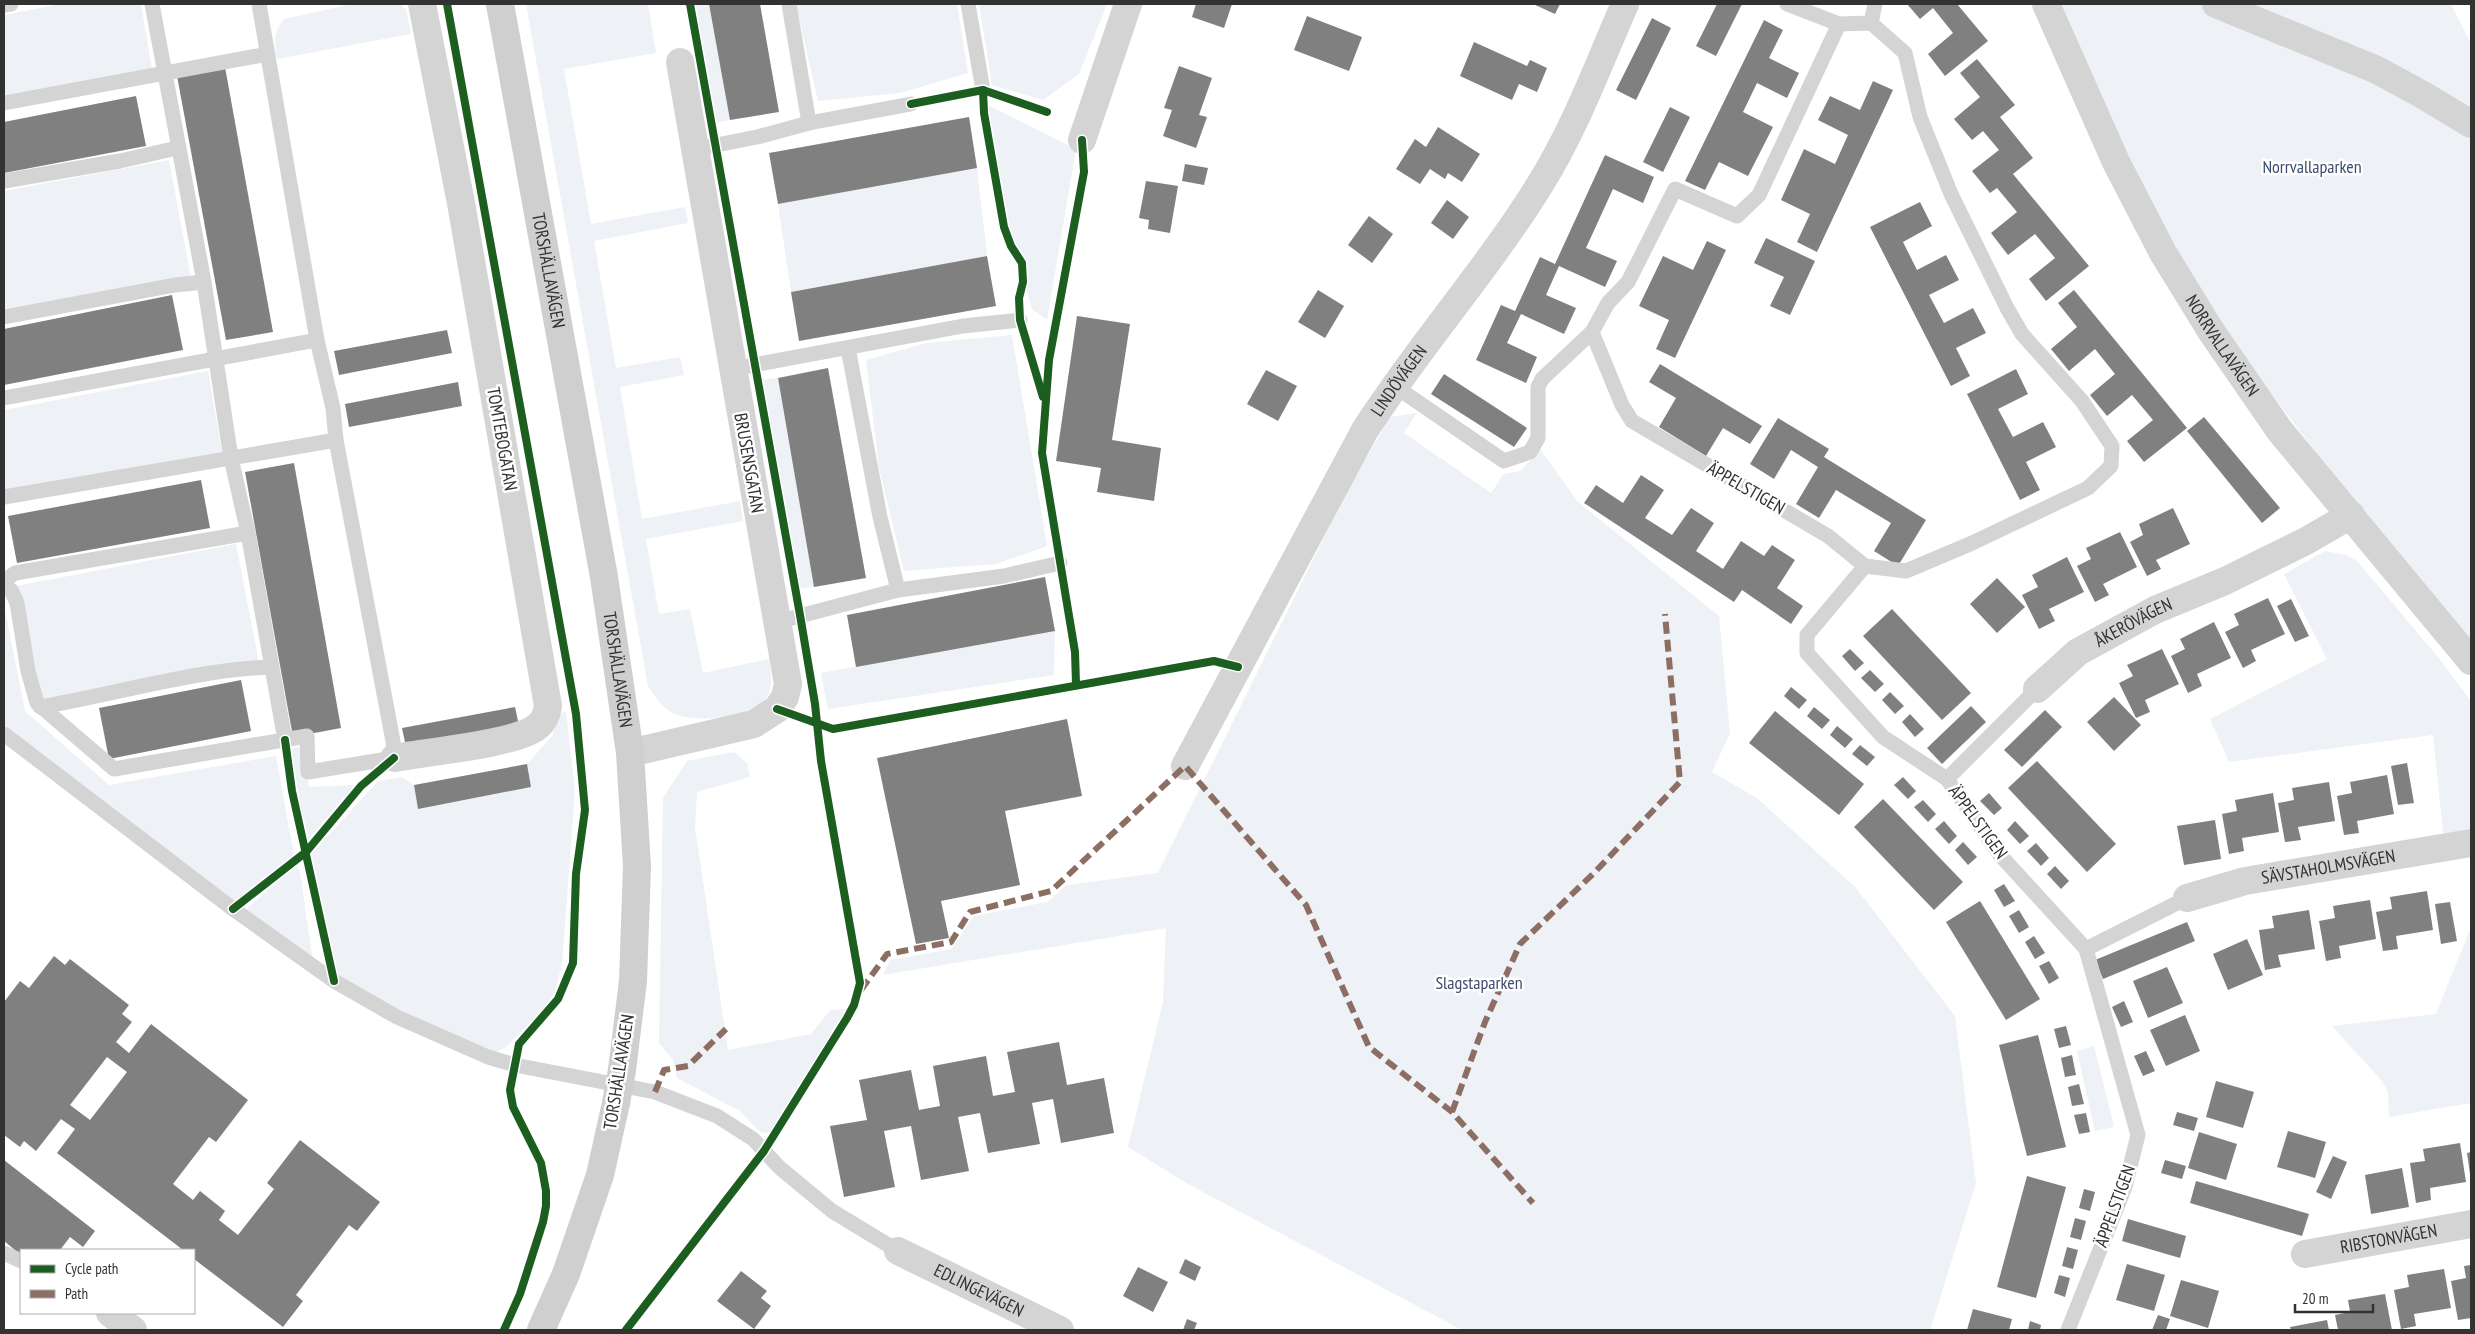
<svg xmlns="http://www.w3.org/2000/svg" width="2475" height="1334" font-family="'PT Sans Narrow',sans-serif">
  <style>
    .green { fill: #eef1f6 }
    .building { fill: #808080; fill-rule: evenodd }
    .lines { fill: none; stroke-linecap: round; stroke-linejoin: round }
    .service { stroke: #d4d4d4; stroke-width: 15 }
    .minor { stroke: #d4d4d4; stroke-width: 28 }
    .tertiary { stroke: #d4d4d4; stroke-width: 28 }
    .secondary { stroke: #cfcfcf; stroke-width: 28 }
    .secondary-bridge { stroke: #cfcfcf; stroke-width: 28 }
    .quiet { stroke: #8d6e63; stroke-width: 6; stroke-dasharray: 12 6; stroke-linecap: butt }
    .cycleway-casing { stroke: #fff; stroke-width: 11 }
    .cycleway { stroke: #1b5e20; stroke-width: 8 }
    .labels { text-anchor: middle; stroke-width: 5; stroke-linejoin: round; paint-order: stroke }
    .park-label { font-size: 18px; fill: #3e4d70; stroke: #fff }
    .street-label { font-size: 18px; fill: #323232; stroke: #fff }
  </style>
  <rect width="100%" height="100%" fill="#fff"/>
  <!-- green -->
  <g class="green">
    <path d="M61 4H141L152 70 4 99V15Z"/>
    <path d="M352 4H400L406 10 411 34 277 59C275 43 273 32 284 19Z"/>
    <path d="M526 4H648L656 53 564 69 591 224 685 207 688 223 594 241 616 368 680 357 684 375 620 387 642 519 740 501 743 521 646 539 659 614 690 609 703 673 769 659C771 672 774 689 765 700 749 719 691 724 671 712 661 706 654 695 648 686Z"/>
    <path d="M690 4H709L730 120 712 124Z"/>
    <path d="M796 4H957L968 73 900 93 818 101Z"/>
    <path d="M979 4H1107L1079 74 1043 100 992 85Z"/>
    <path d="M2061 4H2451L2471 43V648C2413 576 2355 504 2299 430 2255 373 2212 315 2177 252 2132 172 2097 88 2061 4Z"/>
    <path d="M988 105 1076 149 1047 320 1032 309 1011 235Z"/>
    <path d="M169 160 192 283 4 319V191Z"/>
    <path d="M977 168 987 256 791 292 778 204Z"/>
    <path d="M1012 335 1047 546 996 564 904 571 879 468 866 360 926 343Z"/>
    <path d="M208 371 222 452 4 492V410Z"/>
    <path d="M778 378 814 587 799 589 762 380Z"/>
    <path d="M1417 413 1404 433 1491 493 1504 474 1521 471 1540 449 1577 501 1719 616 1730 733 1712 772 1757 798 1856 888 1955 1016 1976 1183 1930 1330H1462L1186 1183 1128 1147 1163 1002 1166 928 883 975 890 960 951 949 974 916 1047 902 1067 885 1158 873 1346 493 1390 417Z"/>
    <path d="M236 544 260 668 40 709 16 586Z"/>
    <path d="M2325 551 2346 555 2357 561 2438 657 2471 701V836L2444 841 2433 735 2229 762 2210 719 2327 659 2284 574Z"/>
    <path d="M4 605 25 711 109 785 276 756 294 855 227 907 4 735Z"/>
    <path d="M1055 631 1054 675 828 709 821 673Z"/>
    <path d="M566 712 575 791 562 964 555 992 541 1012 506 1047 494 1053C437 1031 376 1010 330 969L331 957 312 868 307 859 378 781 402 777 414 785 418 809 531 787 527 764 553 735 558 713Z"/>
    <path d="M300 747 309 787 355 785 305 843 302 841 300 803 290 748Z"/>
    <path d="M734 752 747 763 750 777 697 792 695 827 728 1050 811 1034 830 1010 848 1009 772 1133 760 1132 740 1111 677 1078 673 1060 659 1043 663 798 687 761Z"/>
    <path d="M296 866 300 872 312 956 238 916Z"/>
    <path d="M2471 927V1103L2389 1117 2388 1092 2382 1081 2332 1026 2436 1014Z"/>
    <path d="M2094 1046 2114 1127 2095 1131 2077 1051Z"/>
  </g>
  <!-- building -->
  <g class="building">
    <path d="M709 4H760L779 112 730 120Z"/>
    <path d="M1196 4H1232L1224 28 1192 17Z"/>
    <path d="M1533 4H1560L1555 14Z"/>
    <path d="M1717 4H1742L1716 56 1696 46Z"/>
    <path d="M1907 4H1957L1988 41 1945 76 1928 54 1953 33 1933 8 1920 19Z"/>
    <path d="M1307 16 1362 37 1349 71 1294 50Z"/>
    <path d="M1652 18 1671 28 1636 100 1616 90Z"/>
    <path d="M1764 20 1783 30 1769 58 1799 73 1787 98 1757 83 1743 112 1773 127 1748 176 1719 162 1705 190 1685 181Z"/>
    <path d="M1474 42 1527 66 1530 60 1547 68 1537 92 1519 84 1512 100 1460 76Z"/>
    <path d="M1977 59 2015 105 2000 117 2033 158 2013 174 2089 266 2046 301 2029 279 2055 258 2035 234 2008 255 1991 233 2017 212 1997 188 1990 193 1972 171 1999 150 1983 131 1972 140 1954 119 1980 97 1960 73Z"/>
    <path d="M1179 66 1212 78 1199 115 1207 117 1196 148 1163 136 1172 110 1164 108Z"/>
    <path d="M225 67 273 332 226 340 177 76Z"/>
    <path d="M1873 81 1893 90 1817 252 1797 242 1810 214 1781 200 1804 149 1835 164 1848 135 1818 120 1830 96 1860 110Z"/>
    <path d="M136 96 146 146 4 173V122Z"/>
    <path d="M1670 107 1690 117 1663 172 1643 162Z"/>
    <path d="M969 117 977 168 778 204 769 153Z"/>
    <path d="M1438 127 1480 154 1462 182 1448 173 1445 179 1430 169 1420 184 1396 169 1415 139 1426 147Z"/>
    <path d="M1605 155 1654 177 1643 203 1613 189 1586 248 1617 261 1605 287 1559 266 1546 295 1576 308 1564 334 1521 314 1507 343 1537 357 1526 383 1476 360 1501 305 1515 311 1540 257 1555 264Z"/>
    <path d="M1185 164 1208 168 1204 185 1182 181Z"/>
    <path d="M1146 181 1178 186 1170 233 1148 229 1149 220 1139 218Z"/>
    <path d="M1447 200 1469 217 1453 239 1431 223Z"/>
    <path d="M1920 202 1932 226 1903 242 1917 270 1946 255 1959 280 1929 295 1944 323 1973 308 1986 333 1956 348 1970 376 1951 386 1870 227Z"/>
    <path d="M1369 216 1393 234 1372 263 1348 245Z"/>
    <path d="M1766 238 1815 261 1790 315 1770 306 1784 277 1754 263Z"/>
    <path d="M1707 241 1726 250 1675 358 1656 349 1669 320 1639 306 1663 256 1693 270Z"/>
    <path d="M987 256 996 306 799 341 791 292Z"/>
    <path d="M1318 290 1344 306 1325 338 1298 322Z"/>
    <path d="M2074 290 2187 428 2144 462 2127 441 2153 420 2132 395 2107 416 2090 395 2115 374 2095 349 2069 371 2051 349 2077 327 2058 303Z"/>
    <path d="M172 295 183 350 4 385V329Z"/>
    <path d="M1077 316 1130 324 1112 440 1161 448 1154 501 1097 492 1101 468 1056 461Z"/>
    <path d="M447 330 452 353 339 375 334 351Z"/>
    <path d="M1660 364 1762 426 1750 444 1723 428 1706 456 1659 427 1676 398 1649 382Z"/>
    <path d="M828 368 866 578 814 587 778 378Z"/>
    <path d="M2016 369 2028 394 1998 409 2013 437 2043 422 2056 447 2026 462 2040 490 2020 500 1967 394Z"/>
    <path d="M1266 370 1297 386 1278 421 1247 404Z"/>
    <path d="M1444 374 1527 428 1514 447 1431 394Z"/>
    <path d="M458 382 462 406 349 427 345 404Z"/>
    <path d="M2204 417 2280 508 2262 523 2187 431Z"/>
    <path d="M1778 418 1829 449 1824 457 1926 520 1898 566 1874 551 1891 523 1836 490 1819 518 1796 504 1818 467 1791 450 1774 479 1750 464Z"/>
    <path d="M294 463 341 728 293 737 245 472Z"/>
    <path d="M1641 475 1664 490 1645 518 1672 535 1691 508 1714 523 1696 551 1723 569 1741 541 1764 556 1772 545 1795 560 1777 588 1803 606 1791 624 1742 590 1734 602 1584 503 1596 485 1623 503Z"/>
    <path d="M201 480 210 528 17 563 8 516Z"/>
    <path d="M2173 508 2190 544 2156 560 2161 569 2147 576 2130 542 2143 535 2139 524Z"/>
    <path d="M2120 532 2137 567 2103 584 2109 595 2095 602 2077 566 2091 559 2086 548Z"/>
    <path d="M2067 557 2084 592 2049 609 2055 621 2039 629 2022 595 2038 587 2032 575Z"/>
    <path d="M1045 577 1055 631 856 667 847 615Z"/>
    <path d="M1997 578 2025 607 1997 633 1970 604Z"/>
    <path d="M2268 598 2285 634 2251 650 2256 661 2243 668 2225 632 2239 625 2234 614Z"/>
    <path d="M2291 599 2309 636 2295 642 2277 606Z"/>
    <path d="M1892 609 1971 693 1942 720 1863 636Z"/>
    <path d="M2214 622 2231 658 2197 674 2202 686 2188 693 2171 656 2185 649 2180 639Z"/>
    <path d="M1850 649 1864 663 1855 671 1842 656Z"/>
    <path d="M2162 649 2179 684 2145 700 2150 712 2136 718 2119 683 2133 676 2127 665Z"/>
    <path d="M1870 670 1884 684 1875 692 1861 678Z"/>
    <path d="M241 680 251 731 109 759 99 708Z"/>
    <path d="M1791 687 1807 700 1799 709 1784 696Z"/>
    <path d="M1890 692 1904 706 1895 714 1882 700Z"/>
    <path d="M2114 697 2141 725 2114 751 2087 722Z"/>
    <path d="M1971 706 1986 722 1942 764 1927 748Z"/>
    <path d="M515 707 520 730 407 752 402 728Z"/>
    <path d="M1814 707 1830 720 1822 729 1807 716Z"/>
    <path d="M2045 710 2062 727 2022 767 2004 750Z"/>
    <path d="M1775 711 1864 784 1839 815 1749 743Z"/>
    <path d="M1910 714 1924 729 1915 737 1902 722Z"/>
    <path d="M1067 719 1082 796 1005 811 1020 885 941 901 949 938 916 944 877 758Z"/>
    <path d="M1837 726 1853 739 1845 748 1830 735Z"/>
    <path d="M1860 745 1875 757 1867 766 1852 754Z"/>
    <path d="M2037 761 2116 844 2087 872 2008 788Z"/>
    <path d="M2407 763 2414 803 2398 805 2391 766Z"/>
    <path d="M527 764 531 787 418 809 414 785Z"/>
    <path d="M2387 775 2394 814 2357 821 2359 833 2344 835 2337 796 2352 793 2350 782Z"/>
    <path d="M1903 777 1916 791 1908 799 1894 785Z"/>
    <path d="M2329 782 2335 821 2298 827 2301 840 2285 842 2278 803 2294 800 2292 788Z"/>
    <path d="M1989 793 2002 808 1994 815 1980 801Z"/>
    <path d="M2273 793 2279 832 2242 838 2244 851 2229 854 2222 814 2237 811 2235 800Z"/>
    <path d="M1883 799 1963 882 1934 910 1854 827Z"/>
    <path d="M1923 800 1936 814 1928 822 1914 807Z"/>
    <path d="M2215 820 2221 859 2184 865 2177 826Z"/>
    <path d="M1944 821 1957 836 1949 844 1935 829Z"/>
    <path d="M2015 821 2029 836 2020 844 2007 830Z"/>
    <path d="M1963 842 1977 857 1968 865 1955 850Z"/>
    <path d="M2036 843 2049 858 2041 866 2027 851Z"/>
    <path d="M2055 866 2069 881 2061 889 2047 874Z"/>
    <path d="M2004 884 2015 901 2004 907 1994 890Z"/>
    <path d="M2427 891 2433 930 2396 936 2398 949 2383 951 2376 912 2392 909 2390 897Z"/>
    <path d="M2370 900 2376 939 2339 946 2341 958 2326 961 2319 921 2335 918 2333 906Z"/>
    <path d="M1980 901 2040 999 2006 1020 1946 922Z"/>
    <path d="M2450 902 2457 941 2441 944 2435 904Z"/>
    <path d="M2019 910 2029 927 2019 933 2009 916Z"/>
    <path d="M2309 910 2315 949 2278 955 2281 967 2265 970 2259 930 2274 928 2272 916Z"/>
    <path d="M2187 922 2195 941 2103 979 2095 960Z"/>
    <path d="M2034 936 2045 953 2035 959 2025 942Z"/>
    <path d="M2247 939 2263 975 2228 990 2213 954Z"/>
    <path d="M54 956 65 965 70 959 129 1005 122 1014 132 1022 116 1042 129 1053 151 1024 248 1100 216 1142 209 1137 173 1184 193 1200 200 1191 225 1211 219 1220 238 1235 274 1189 267 1183 300 1140 380 1202 357 1231 349 1225 296 1295 303 1301 283 1327 194 1259V1250H183L57 1153 75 1129 61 1119 36 1151 24 1141 20 1147 4 1135V1002L20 981 29 988ZM107 1057 127 1072 90 1120 70 1105Z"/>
    <path d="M2049 961 2059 978 2049 984 2039 966Z"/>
    <path d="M2167 967 2183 1003 2148 1018 2133 981Z"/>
    <path d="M2124 1001 2133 1022 2121 1027 2112 1007Z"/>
    <path d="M2185 1015 2200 1051 2166 1066 2150 1030Z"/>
    <path d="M2066 1026 2071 1045 2059 1048 2054 1029Z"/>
    <path d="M2038 1035 2066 1147 2027 1156 1999 1045Z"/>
    <path d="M1059 1042 1067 1085 1104 1078 1114 1133 1061 1143 1053 1099 1032 1103 1040 1144 988 1153 980 1113 958 1117 969 1171 921 1180 911 1126 884 1131 895 1187 844 1197 830 1126 867 1120 859 1080 911 1070 919 1110 940 1106 933 1066 986 1056 993 1096 1015 1092 1007 1052Z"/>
    <path d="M2146 1051 2155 1071 2143 1076 2134 1056Z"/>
    <path d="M2072 1055 2076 1075 2065 1077 2061 1058Z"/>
    <path d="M2216 1081 2254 1092 2243 1128 2206 1117Z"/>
    <path d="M2079 1084 2084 1104 2072 1106 2068 1087Z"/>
    <path d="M2177 1112 2198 1118 2194 1131 2173 1125Z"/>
    <path d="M2086 1113 2090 1132 2079 1134 2074 1115Z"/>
    <path d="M2288 1131 2326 1142 2315 1178 2277 1167Z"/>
    <path d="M2199 1132 2237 1144 2226 1180 2188 1168Z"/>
    <path d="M2460 1143 2466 1182 2430 1188 2431 1200 2416 1203 2410 1163 2425 1161 2423 1149Z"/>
    <path d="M2471 1152V1174H2470L2467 1153Z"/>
    <path d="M2333 1156 2347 1162 2331 1199 2316 1192Z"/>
    <path d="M4 1160 95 1231 83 1247 70 1237 60 1250H21V1255L4 1241Z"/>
    <path d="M2165 1160 2186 1166 2182 1179 2161 1173Z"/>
    <path d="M2402 1168 2409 1207 2371 1214 2365 1175Z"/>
    <path d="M2027 1176 2066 1187 2036 1298 1997 1287Z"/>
    <path d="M2196 1181 2309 1214 2302 1236 2190 1203Z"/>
    <path d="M2084 1189 2095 1192 2090 1211 2079 1208Z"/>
    <path d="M2075 1218 2086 1221 2081 1240 2070 1237Z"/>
    <path d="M2128 1219 2186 1236 2180 1258 2122 1241Z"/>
    <path d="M2067 1247 2078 1250 2073 1269 2062 1266Z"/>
    <path d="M1185 1259 1201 1267 1195 1281 1179 1273Z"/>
    <path d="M2127 1264 2165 1275 2154 1311 2116 1300Z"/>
    <path d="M2471 1265V1318L2458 1320 2451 1281 2466 1278 2464 1266Z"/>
    <path d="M1138 1267 1168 1282 1153 1312 1123 1296Z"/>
    <path d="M2444 1269 2451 1308 2414 1314 2416 1326 2401 1329 2394 1290 2409 1287 2407 1275Z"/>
    <path d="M741 1271 767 1291 761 1298 771 1306 754 1329 717 1301Z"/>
    <path d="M2059 1275 2070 1278 2065 1297 2054 1293Z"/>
    <path d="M2181 1280 2219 1291 2208 1328 2170 1316Z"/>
    <path d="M2385 1294 2392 1330H2338L2335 1315 2350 1312 2348 1300Z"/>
    <path d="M1973 1309 2012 1319 2009 1330H1967Z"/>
    <path d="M2158 1315 2170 1319 2166 1330H2152Z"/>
    <path d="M1187 1319 1197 1323 1194 1330H1183Z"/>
    <path d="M2327 1320 2329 1330H2291L2290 1327Z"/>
    <path d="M2030 1321 2041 1325 2040 1330H2028Z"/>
  </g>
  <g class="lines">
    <!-- service -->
    <g class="service">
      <path d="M152 4 204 282 231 458 248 533 285 740"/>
      <path d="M789 4 809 123"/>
      <path d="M968 4 983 90"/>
      <path d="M1787 4 1839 24 1871 23 1875 4"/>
      <path d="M4 5 11 4"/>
      <path d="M4 103 268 54"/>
      <path d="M696 149 757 137 809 123 911 104"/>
      <path d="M4 181 120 161 177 148"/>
      <path d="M4 317 175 285 204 282"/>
      <path d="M1592 332 1622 405 1632 421 1828 536 1865 566 1807 635V653L1883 737 1947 779 2000 855 2086 949 2138 1135 2125 1187 2068 1330"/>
      <path d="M848 348 880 517 898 590"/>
      <path d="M732 369 963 326 1020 320"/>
      <path d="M1393 385 1504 461 1530 452 1538 438V387L1542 379 1592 332 1608 303 1628 282 1675 189 1737 216 1759 195 1839 24"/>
      <path d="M4 398 317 340"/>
      <path d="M4 497 336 440"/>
      <path d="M1865 566 1906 571 1970 544 2088 488 2111 466 2112 446 2082 401 2022 334 2007 308 1951 194 1920 117 1905 53 1871 23"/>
      <path d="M4 581 15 573 248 533"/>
      <path d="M4 585 11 590 17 603 28 671 37 703 114 769 307 736 308 772 394 758 393 741 336 440 333 408 317 340 259 4"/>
      <path d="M777 622 898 590 1004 576 1060 563"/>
      <path d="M40 707C116 694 194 670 271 667"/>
      <path d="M4 734 233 909 334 981 397 1017 488 1057 515 1065 655 1092 717 1116 753 1139 780 1168 832 1211 898 1251"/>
      <path d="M1947 779 2037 689"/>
      <path d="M2086 949 2187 898"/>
      <path d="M4 1253 21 1261"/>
    </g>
    <!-- minor -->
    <g class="minor">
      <path d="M2216 4 2377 70 2423 95 2471 124"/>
      <path d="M1082 140 1128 4"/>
      <path id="s1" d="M2037 689 2078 652 2155 610 2225 581 2306 541 2351 515"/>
      <path d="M630 753 754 724 777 709 785 697 788 684 680 62"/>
      <path d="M394 758C425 752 518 744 538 726 545 720 547 714 548 706L461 203 422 4"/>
      <path id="s2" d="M1185 766 1365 430C1419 346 1486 271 1539 186 1575 129 1598 65 1625 4"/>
      <path id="s3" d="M2187 898 2245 881 2471 843"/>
      <path id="s4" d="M898 1251 1060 1330"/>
      <path id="s5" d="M2305 1254 2471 1224"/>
      <path d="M110 1313 133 1330"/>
    </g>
    <!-- tertiary -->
    <path class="tertiary" id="s6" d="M2046 4 2116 162 2163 253 2211 331 2280 431 2471 661"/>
    <!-- secondary -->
    <g class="secondary">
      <path id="s7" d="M500 4 604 577 630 753 637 866 633 981 622 1070"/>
      <path d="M541 1330 566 1274 600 1175 616 1103"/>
    </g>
    <!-- secondary-bridge -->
    <path class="secondary-bridge" d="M616 1103 622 1070"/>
    <!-- quiet -->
    <g class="quiet">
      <path d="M861 990 887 954 951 942 970 912 1051 891 1185 766 1306 905 1369 1047 1452 1112 1533 1203"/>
      <path d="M655 1092 664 1070 688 1066 726 1029"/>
      <path d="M1452 1112 1485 1022 1520 944 1595 872 1680 782 1665 614"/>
    </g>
    <!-- cycleway casing -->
    <g class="cycleway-casing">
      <g id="cycleway">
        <path d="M447 4 576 714 585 810 576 874 573 963 558 999 519 1044 510 1090 513 1107 541 1163 546 1191V1206L543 1222 520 1294 504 1330"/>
        <path d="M983 90 984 113 1004 227 1011 246 1022 263 1023 282 1019 298 1020 320 1043 397"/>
        <path d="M911 104 983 90 1047 112"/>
        <path d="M1076 684 1075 652 1042 453 1049 360 1084 172 1082 140"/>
        <path d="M777 709 833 729 1214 661 1238 667"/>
        <path d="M285 740 292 791 334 981"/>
        <path d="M233 909 306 852 361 786 394 758"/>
        <path d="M626 1330 764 1151 847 1018 854 1005 860 983 821 761 815 704 800 615 690 4"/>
      </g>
    </g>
    <!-- cycleway -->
    <use href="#cycleway" class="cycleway"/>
  </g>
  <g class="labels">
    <!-- park labels -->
    <g class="park-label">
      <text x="2312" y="173">Norrvallaparken</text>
      <text x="1479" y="989">Slagstaparken</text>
    </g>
    <!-- street labels -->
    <g class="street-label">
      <text dy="6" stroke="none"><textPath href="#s7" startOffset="271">TORSHÄLLAVÄGEN</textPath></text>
      <text dy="6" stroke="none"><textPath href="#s6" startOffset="385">NORRVALLAVÄGEN</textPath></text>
      <text dy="6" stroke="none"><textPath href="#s2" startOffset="441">LINDÖVÄGEN</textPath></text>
      <text transform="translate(502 439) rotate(80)" y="6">TOMTEBOGATAN</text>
      <text transform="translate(749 463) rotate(80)" y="6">BRUSENSGATAN</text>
      <text transform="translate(1746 488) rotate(30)" y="6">ÄPPELSTIGEN</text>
      <text dy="6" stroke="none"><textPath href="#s1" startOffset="118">ÅKERÖVÄGEN</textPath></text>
      <text dy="6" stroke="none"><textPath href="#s7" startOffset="676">TORSHÄLLAVÄGEN</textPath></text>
      <text transform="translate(1978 822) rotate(54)" y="6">ÄPPELSTIGEN</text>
      <text dy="6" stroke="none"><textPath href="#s3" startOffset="145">SÄVSTAHOLMSVÄGEN</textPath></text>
      <text transform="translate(619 1072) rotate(-81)" y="6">TORSHÄLLAVÄGEN</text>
      <text transform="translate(2115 1206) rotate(-70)" y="6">ÄPPELSTIGEN</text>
      <text dy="6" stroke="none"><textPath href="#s5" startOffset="85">RIBSTONVÄGEN</textPath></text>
      <text dy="6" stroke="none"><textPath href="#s4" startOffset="90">EDLINGEVÄGEN</textPath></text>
    </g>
  </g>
  <!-- border -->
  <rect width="2475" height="1334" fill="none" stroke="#323232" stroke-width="10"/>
  <!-- legend -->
  <rect x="20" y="1249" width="175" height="65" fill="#ffffff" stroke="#adadad"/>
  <rect x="30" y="1265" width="25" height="8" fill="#1b5e20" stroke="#adadad"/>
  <text x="65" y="1274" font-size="15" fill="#323232">Cycle path</text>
  <rect x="30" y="1290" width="25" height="8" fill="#8d6e63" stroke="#adadad"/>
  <text x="65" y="1299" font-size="15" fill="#323232">Path</text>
  <!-- scale -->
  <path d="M2295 1304v8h78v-8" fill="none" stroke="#323232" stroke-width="2.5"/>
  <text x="2302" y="1304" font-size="15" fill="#323232" stroke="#ffffff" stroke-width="4" paint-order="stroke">20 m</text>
</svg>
